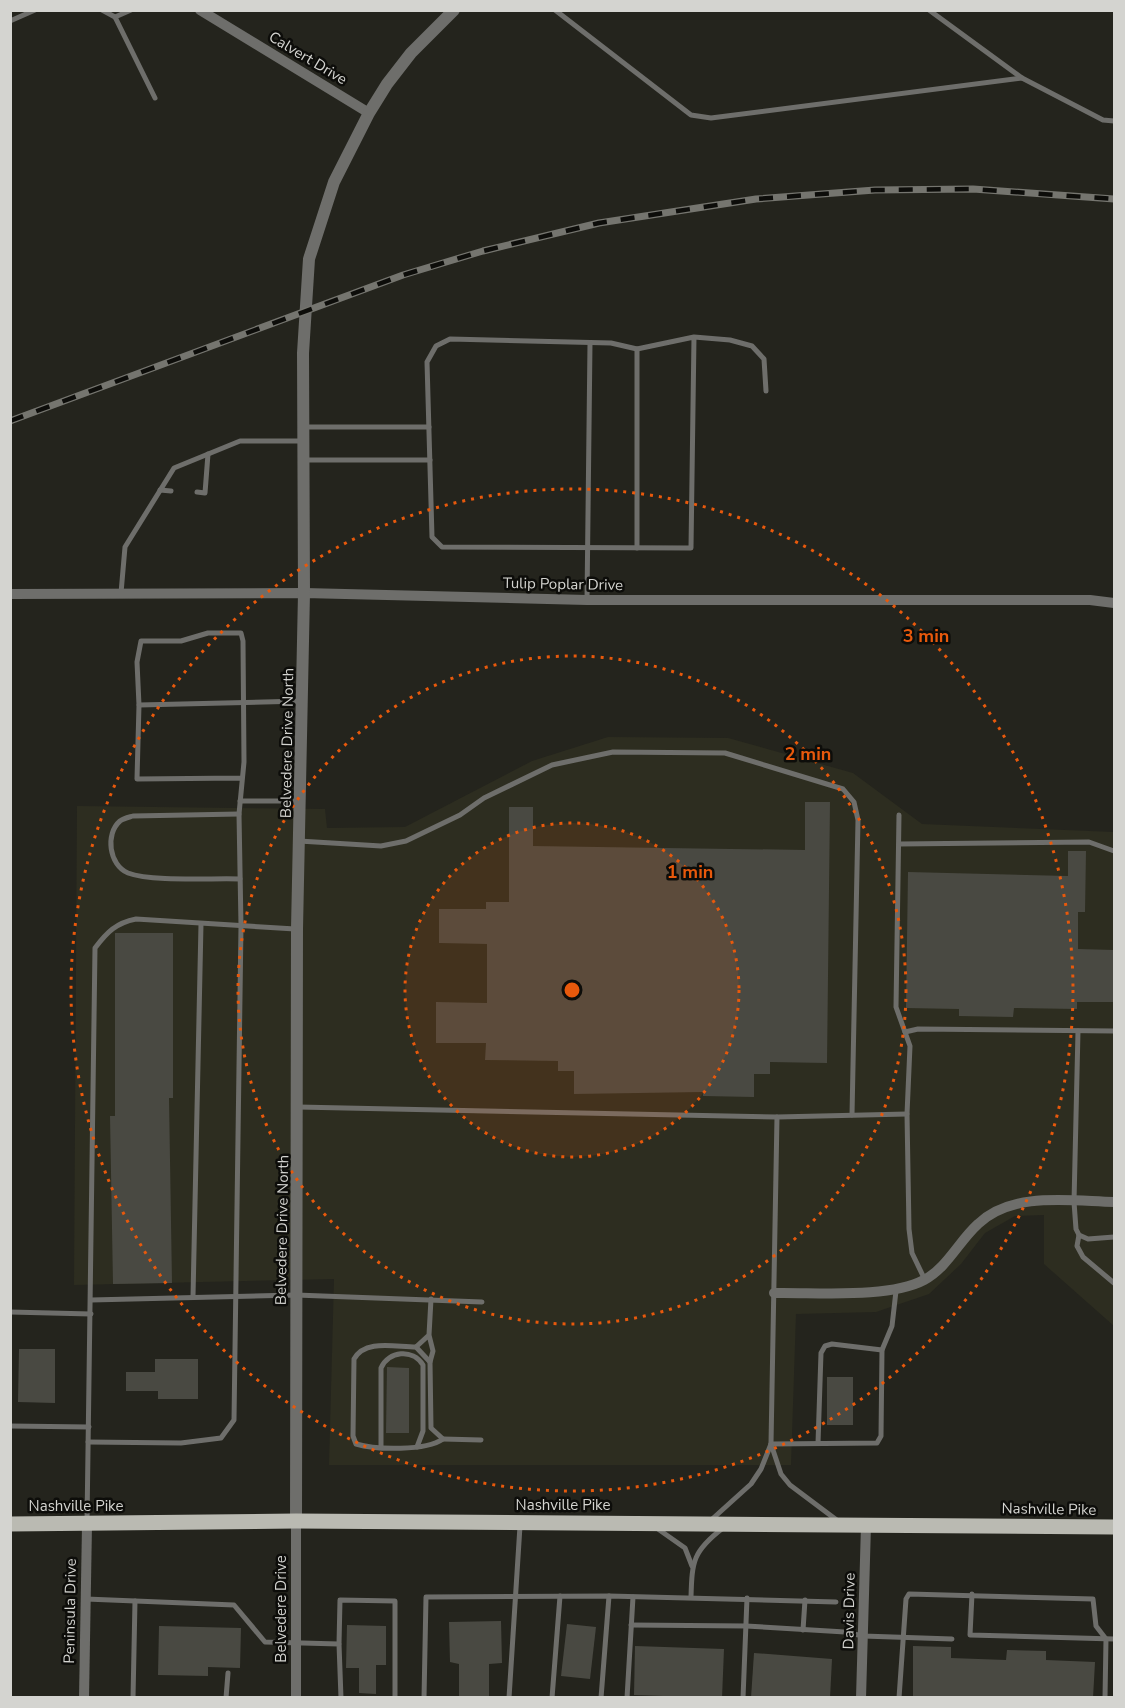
<svg xmlns="http://www.w3.org/2000/svg" width="1125" height="1708" font-family="'Nunito Sans',sans-serif">
  <style>
    .built { fill: #2d2d20 }
    .building { fill: #494942 }
    .lines { fill: none; stroke-linecap: round; stroke-linejoin: round }
    .service { stroke: #6e6e6b; stroke-width: 5 }
    .minor { stroke: #6e6e6b; stroke-width: 10 }
    .tertiary { stroke: #6e6e6b; stroke-width: 12 }
    .primary { stroke: #babab2; stroke-width: 15 }
    .rail-casing { stroke: #75756f; stroke-width: 7 }
    .rail { stroke: #0d0d0a; stroke-width: 4.5; stroke-dasharray: 14; stroke-linecap: butt }
    .ring { fill: none; stroke: #e8590c; stroke-width: 3; stroke-dasharray: 3 6 }
    .labels { text-anchor: middle; stroke-width: 5; stroke-linejoin: round; paint-order: stroke }
    .street-label { font-size: 15px; fill: #d4d4d0; stroke: #0d0d0a }
    .centre { fill: #e8590c; stroke: #0d0d0a; stroke-width: 3 }
    .ring-label { font-size: 18px; text-anchor: middle; font-weight: bold; fill: #e8590c; stroke: #0d0d0a; stroke-width: 5; stroke-linejoin: round; paint-order: stroke }
  </style>
  <rect width="100%" height="100%" fill="#24241d"/>
  <!-- built -->
  <path class="built" d="M608 737 728 738 853 773 922 824 1114 832V1326L1044 1264V1215L1015 1216 985 1233 961 1264 929 1294 876 1312 796 1314 791 1465H329L334 1279 74 1285 77 806 325 809 327 828 405 827 532 761Z"/>
  <!-- building -->
  <g class="building">
    <path d="M805 802H830L827 1063 770 1062V1074H754V1097L703 1096V1092L574 1094V1071H558V1061L485 1060 486 1043H436V1002L487 1003V944L439 943V909H486V902H509V807H533V846L805 850Z"/>
    <path d="M1068 851H1086L1085 912H1078V949L1114 950V1002H1077V1009L1014 1008 1013 1017 959 1016V1009L906 1008 908 872 1068 876Z"/>
    <path d="M115 933H173V1098H169L172 1283 113 1284 110 1116H115Z"/>
    <path d="M19 1349H55V1403L18 1402Z"/>
    <path d="M155 1359H198V1399H158V1391H126V1372H155Z"/>
    <path d="M387 1367 409 1368V1433H386Z"/>
    <rect x="827" y="1377" width="26" height="48"/>
    <path d="M501 1621 502 1663 489 1664V1698H459V1664L450 1662 449 1622Z"/>
    <path d="M567 1624 596 1627 590 1679 561 1676Z"/>
    <path d="M347 1625 386 1626V1665H376V1694L359 1693V1668H346Z"/>
    <path d="M159 1626 241 1628 240 1668 208 1667V1676L158 1675Z"/>
    <path d="M635 1646 724 1649 722 1698 634 1695Z"/>
    <path d="M913 1646 951 1647V1658L1006 1660 1007 1650 1046 1651V1660L1095 1662 1093 1698H913Z"/>
    <path d="M754 1653 832 1659 830 1698H751Z"/>
  </g>
  <g class="lines">
    <!-- service -->
    <g class="service">
      <path d="M102 10 115 17 131 10"/>
      <path d="M555 10 691 115 711 118 1022 78"/>
      <path d="M929 10 1022 78 1103 120 1114 121"/>
      <path d="M115 17 155 98"/>
      <path d="M10 21 35 10"/>
      <path d="M694 337 691 548 442 547 432 537 427 362 436 346 450 339 611 343 637 349 694 337 730 340 752 346 764 359 766 391"/>
      <path d="M305 427H429"/>
      <path d="M305 460H430"/>
      <path d="M160 490 171 491"/>
      <path d="M197 492 205 493 208 454"/>
      <path d="M637 548V349"/>
      <path d="M121 593 125 547 174 468 240 441H303"/>
      <path d="M587 600 590 343"/>
      <path d="M139 705 303 701"/>
      <path d="M240 801H299"/>
      <path d="M239 814 133 816C130 817 124 818 120 821 105 834 109 865 128 873 152 882 211 878 240 879"/>
      <path d="M899 815 896 1007 910 1046 907 1114 909 1229 912 1253 925 1280"/>
      <path d="M299 841 381 846 406 841 460 815 484 798 552 765 613 752 725 753 843 789 854 802 858 820 852 1115"/>
      <path d="M899 844 1089 842 1114 851"/>
      <path d="M1078 1031 1074 1202 1076 1229 1079 1235 1077 1246 1083 1257 1114 1283"/>
      <path d="M905 1032 918 1029 1114 1031"/>
      <path d="M298 1107 777 1117 907 1114"/>
      <path d="M777 1117 771 1444 781 1474 790 1485 838 1521"/>
      <path d="M1079 1235 1088 1239 1114 1237"/>
      <path d="M193 1297 201 924"/>
      <path d="M91 1300 296 1295 482 1302"/>
      <path d="M10 1312 91 1314"/>
      <path d="M429 1335 416 1347C395 1347 365 1339 354 1359L353 1436 356 1444C376 1450 426 1451 443 1439L431 1428 430 1362 433 1351 429 1335 431 1299"/>
      <path d="M416 1347 430 1362"/>
      <path d="M10 1426 89 1427"/>
      <path d="M443 1439 481 1440"/>
      <path d="M88 1442 181 1443 221 1438 234 1420 241 926 239 814 244 762 243 641 241 633H208L181 641H141L137 662 139 705 137 779 241 778"/>
      <path d="M818 1443 821 1353 825 1346 832 1344 882 1350"/>
      <path d="M771 1444 877 1443 881 1436 882 1350 892 1326 896 1291"/>
      <path d="M381 1447V1368C388 1351 413 1348 423 1365V1431L417 1447"/>
      <path d="M710 1521 751 1484 761 1469 771 1444"/>
      <path d="M87 1522 95 948C107 932 116 923 136 919L295 929"/>
      <path d="M658 1529 685 1548 692 1566"/>
      <path d="M972 1594 970 1635 1114 1639"/>
      <path d="M691 1597C692 1561 693 1551 723 1528"/>
      <path d="M86 1599 234 1605 265 1642 339 1644 341 1698"/>
      <path d="M631 1625 746 1626 845 1632 863 1636 952 1639"/>
      <path d="M803 1630 805 1600"/>
      <path d="M339 1644 340 1600 395 1601V1698"/>
      <path d="M133 1698 135 1601"/>
      <path d="M226 1698 228 1673"/>
      <path d="M424 1698 426 1597 609 1596 836 1602"/>
      <path d="M509 1698 520 1526"/>
      <path d="M552 1698 560 1596"/>
      <path d="M601 1698 609 1596"/>
      <path d="M627 1698 633 1597"/>
      <path d="M743 1698 747 1598"/>
      <path d="M899 1698 906 1599 909 1594 1093 1599 1096 1626 1106 1639 1105 1698"/>
    </g>
    <!-- minor -->
    <g class="minor">
      <path d="M200 10 369 113"/>
      <path d="M10 594 304 593 587 600H1090L1114 603"/>
      <path d="M774 1293C816 1292 888 1299 924 1280 947 1268 959 1241 978 1224 1012 1191 1071 1201 1114 1202"/>
      <path d="M296 1521V1698"/>
      <path d="M84 1698 87 1525"/>
      <path d="M861 1698 866 1525"/>
    </g>
    <!-- tertiary -->
    <path class="tertiary" d="M296 1521 297 929 304 593 303 353 309 259 334 182 369 113 387 84 411 53 454 10"/>
    <!-- primary -->
    <path class="primary" d="M10 1524 296 1521 1114 1527"/>
    <!-- rail casing -->
    <g class="rail-casing">
      <path id="rail" d="M10 421 403 275 483 251 599 223 756 199 875 190 973 189 1114 199"/>
    </g>
    <!-- rail -->
    <use href="#rail" class="rail"/>
  </g>
  <!-- distance rings -->
  <circle cx="572" cy="990" r="167" fill="#e8590c" fill-opacity=".12"/>
  <g class="ring">
    <circle cx="572" cy="990" r="167"/>
    <circle cx="572" cy="990" r="334"/>
    <circle cx="572" cy="990" r="501"/>
  </g>
  <g class="labels">
    <!-- street labels -->
    <g class="street-label">
      <text transform="translate(308 58) rotate(31)" y="5">Calvert Drive</text>
      <text transform="translate(563 584) rotate(1)" y="5">Tulip Poplar Drive</text>
      <text transform="translate(287 743) rotate(-89)" y="5">Belvedere Drive North</text>
      <text transform="translate(282 1230) rotate(-89)" y="5">Belvedere Drive North</text>
      <text x="563" y="1510">Nashville Pike</text>
      <text x="76" y="1511">Nashville Pike</text>
      <text transform="translate(1049 1509) rotate(1)" y="5">Nashville Pike</text>
      <text transform="translate(281 1609) rotate(-90)" y="5">Belvedere Drive</text>
      <text transform="translate(70 1611) rotate(-89)" y="5">Peninsula Drive</text>
      <text transform="translate(849 1611) rotate(-89)" y="5">Davis Drive</text>
    </g>
  </g>
  <circle cx="572" cy="990" r="9" class="centre"/>
  <g class="ring-label">
    <text x="926" y="642">3 min</text>
    <text x="808" y="760">2 min</text>
    <text x="690" y="878">1 min</text>
  </g>
  <!-- border -->
  <rect width="1125" height="1708" fill="none" stroke="#d4d4d0" stroke-width="24"/>
</svg>
